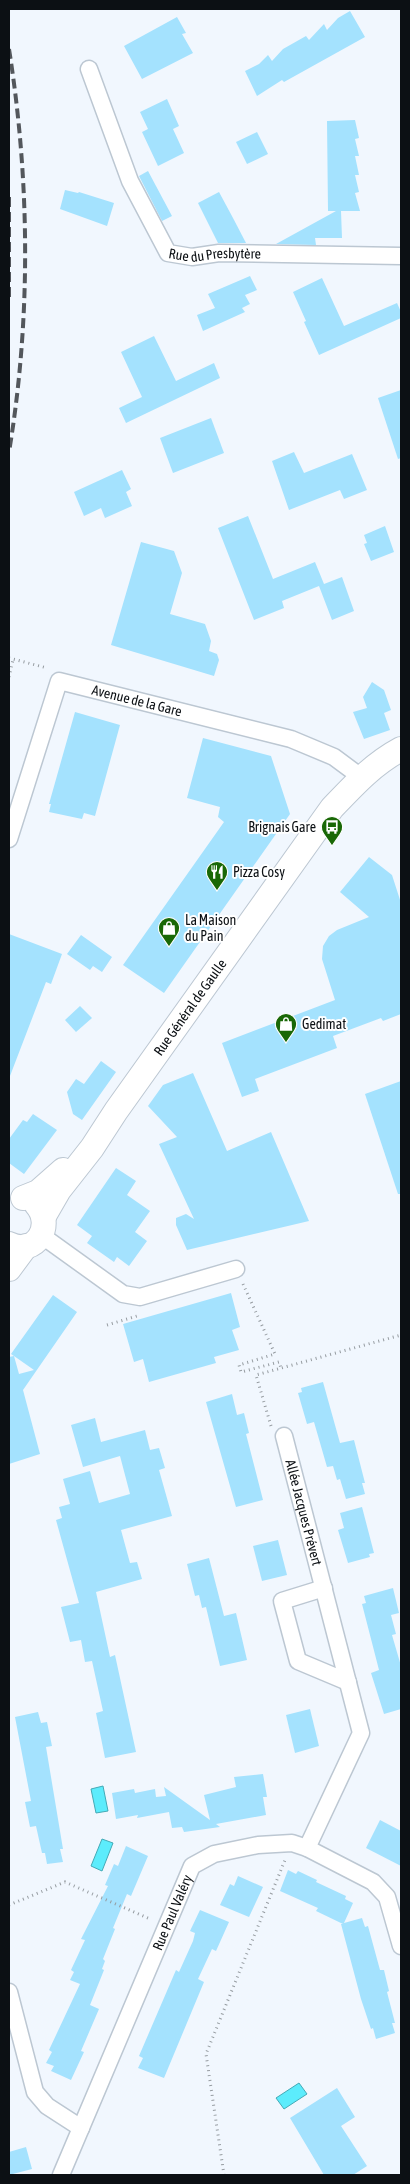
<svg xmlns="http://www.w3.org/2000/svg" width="410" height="2184" font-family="'Asap Condensed',sans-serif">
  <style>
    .water { fill: #5cecfc; stroke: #44aab6 }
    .building { fill: #a4e2fe; fill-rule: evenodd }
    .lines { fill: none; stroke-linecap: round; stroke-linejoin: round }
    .minor-casing { stroke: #bcc7d2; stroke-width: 19 }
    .secondary-casing { stroke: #bcc7d2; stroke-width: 26 }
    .path { stroke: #969ca1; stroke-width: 3; stroke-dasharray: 1 4; stroke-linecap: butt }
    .minor { stroke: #fff; stroke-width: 16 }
    .secondary { stroke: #fff; stroke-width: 24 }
    .rail { stroke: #53575c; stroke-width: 4; stroke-dasharray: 10 5; stroke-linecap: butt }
    .labels { text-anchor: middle; stroke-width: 4; stroke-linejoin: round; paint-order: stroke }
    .street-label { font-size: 14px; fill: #0c1014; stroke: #fff }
    .poi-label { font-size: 14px; fill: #0c1014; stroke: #fff; text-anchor: start }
  </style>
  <rect width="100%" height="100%" fill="#f1f7fe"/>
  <!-- water -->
  <g class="water">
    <path d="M103 1786 108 1811 96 1813 91 1789Z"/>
    <path d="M102 1839 113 1843 102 1871 91 1866Z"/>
    <path d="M299 2083 307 2094 284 2109 276 2098Z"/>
  </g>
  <!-- building -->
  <g class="building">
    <path d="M350 11 365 37 284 82 282 80 257 96 245 71 259 64 268 55 272 61 283 49 306 36 309 40 324 24 327 30 338 18Z"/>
    <path d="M177 17 186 33 182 34 193 53 142 79 124 46Z"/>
    <path d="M167 99 179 126 173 129 184 153 158 166 142 132 148 129 140 112Z"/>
    <path d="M355 120 359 138 355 139 359 156H355L359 175H355L359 192 355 193 360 211H341L342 238H315L316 245 276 244 336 211H328L327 121Z"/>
    <path d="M257 132 268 154 247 164 236 142Z"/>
    <path d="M148 171 172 216 162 221 139 176Z"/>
    <path d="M65 190 78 193 79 192 114 203 107 226 60 209Z"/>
    <path d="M219 192 233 218 246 243H218L198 203Z"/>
    <path d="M250 276 257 290 245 295 250 304 242 308 245 312 203 331 197 315 215 308 208 294Z"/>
    <path d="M322 278 344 326 397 303 401 312V318L319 355 304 322 306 321 293 292Z"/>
    <path d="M154 336 176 381 214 363 220 378 126 423 119 408 142 397 121 352Z"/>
    <path d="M401 390V458L398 459 378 398Z"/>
    <path d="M211 418 224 453 173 473 160 438Z"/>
    <path d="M294 452 304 473 352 454 367 490 344 499 340 490 289 510 272 461Z"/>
    <path d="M122 470 131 489 126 492 132 506 105 518 101 508 84 516 74 492Z"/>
    <path d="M248 516 273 579 315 562 324 584 342 577 354 611 332 620 319 586 282 601 284 608 254 620 218 528Z"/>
    <path d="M385 526 394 552 371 561 364 544 367 543 364 535Z"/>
    <path d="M141 542 174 551 182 573 170 614 205 624 211 641 209 651 217 654 219 660 214 676 111 645Z"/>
    <path d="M372 682 384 690 391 710 384 713 390 730 364 739 353 712 367 708 363 697Z"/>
    <path d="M75 712 120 725 95 816 84 813 82 819 49 812 51 804H49Z"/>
    <path d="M203 738 271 756 290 814 164 993 123 965 224 822 218 817 220 807 187 798Z"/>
    <path d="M369 857 392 875 401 903V1014L383 1021 381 1018 333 1036 337 1048 255 1079 259 1091 242 1097 222 1043 335 1000 322 959 323 946 329 936 337 930 369 917 340 892Z"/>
    <path d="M9 934 62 954 51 984 46 982 10 1076Z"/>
    <path d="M81 935 112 957 102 972 93 966 90 970 67 954Z"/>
    <path d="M80 1006 92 1018 76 1032 65 1020Z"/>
    <path d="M101 1061 116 1072 82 1120 73 1114 67 1092 76 1079 84 1084Z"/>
    <path d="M193 1073 227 1151 271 1132 309 1221 187 1250 176 1225V1218L186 1214 194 1219 159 1144 177 1137 148 1106 163 1085Z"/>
    <path d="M401 1081V1194H398L365 1094Z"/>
    <path d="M33 1114 57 1130 24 1174 9 1163V1139L23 1120 27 1122Z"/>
    <path d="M116 1168 136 1181 127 1195 150 1211 135 1232 147 1241 129 1266 117 1257 114 1262 87 1243 92 1236 77 1225Z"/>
    <path d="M231 1293 240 1327 232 1330 239 1350 214 1357 216 1363 149 1382 143 1359 134 1362 123 1324Z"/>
    <path d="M53 1295 77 1312 23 1390 40 1454 9 1464V1357L14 1356 11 1354ZM14 1356 34 1370 19 1374Z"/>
    <path d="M323 1382 340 1443 354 1440 365 1483H362L365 1494 346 1499 340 1479 337 1480 333 1466 327 1467 314 1422 307 1424 298 1393 302 1392 301 1388Z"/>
    <path d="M232 1394 237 1415 244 1413 249 1433 246 1434 263 1500 236 1507 206 1402Z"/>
    <path d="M95 1418 101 1442 145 1430 150 1450 159 1448 165 1468 159 1470 172 1516 121 1530 130 1563 137 1562 142 1579 96 1592 110 1657 115 1655 136 1752 105 1758 96 1713 103 1711 92 1661 85 1662 81 1640 70 1642 61 1607 79 1603 56 1520 62 1518 59 1507 70 1504 63 1479 90 1471 99 1503 130 1494 120 1456 83 1467 71 1425Z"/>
    <path d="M362 1507 374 1553 369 1554 370 1557 348 1563 338 1530 344 1528 340 1513Z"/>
    <path d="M278 1540 287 1575 262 1581 253 1546Z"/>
    <path d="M209 1558 224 1616 236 1613 247 1660 220 1666 206 1607 202 1608 199 1595 195 1596 187 1564Z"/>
    <path d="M393 1588 399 1613 391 1615 396 1634 392 1635 401 1666V1709L384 1714 371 1673 379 1670 362 1604 366 1603 364 1596Z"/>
    <path d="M310 1709 319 1746 295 1753 286 1715Z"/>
    <path d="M38 1712 41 1723 47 1722 52 1746 46 1747 63 1849H60L63 1862 47 1864 45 1853H42L36 1826 30 1827 25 1802 31 1801 15 1717Z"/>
    <path d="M263 1774 267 1797H263L266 1815 216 1824 220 1827 184 1832 182 1827 172 1828 169 1812 137 1818 138 1815 116 1819 112 1793 134 1789 135 1793 155 1789 156 1797 166 1796 164 1787 210 1820 204 1795 236 1787 234 1777Z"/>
    <path d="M380 1820 401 1831V1866L366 1848Z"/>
    <path d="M126 1846 148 1856 131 1896 127 1894 113 1928 115 1929 103 1959 105 1961 102 1969 104 1970 90 2005 99 2009 81 2051 84 2052 71 2080 51 2071 54 2066 46 2063 52 2052 49 2050 80 1984 70 1980 74 1972 71 1970 85 1940 81 1939 108 1886 105 1885 114 1864 118 1866Z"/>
    <path d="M288 1870 296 1874 298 1871 317 1880 316 1882 346 1896 345 1899 353 1903 344 1923 362 1918 365 1927 368 1926 380 1970H384L389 1991 387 1992 395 2023H392L395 2033 376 2039 373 2028 371 2029 361 1999 341 1924H343L316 1911 318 1908 280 1891Z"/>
    <path d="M238 1876 263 1887 249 1917 220 1905 230 1884 234 1886Z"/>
    <path d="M200 1910 229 1922 216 1951 212 1949 198 1979 204 1982 164 2078 138 2068 143 2058 139 2056 176 1970 179 1972 193 1941 195 1933 190 1931Z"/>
    <path d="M337 2088 355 2117 341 2126 367 2166 353 2175H324L290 2118Z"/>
    <path d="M26 2147 32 2169 9 2175V2152Z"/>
  </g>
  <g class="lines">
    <!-- minor casing -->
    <g class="minor-casing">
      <g id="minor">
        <path id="s1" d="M89 69 130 181 168 253 192 257 219 253 401 256"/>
        <path id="s2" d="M9 839 59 681 291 739 334 757 361 777"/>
        <path d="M41 1235 123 1294 140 1297 236 1269"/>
        <path id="s3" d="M284 1436 361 1733 307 1848"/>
        <path d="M324 1588 282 1601 298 1661 348 1682"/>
        <path d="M9 1992 35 2092 47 2106 81 2128"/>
        <path id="s4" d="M61 2175 192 1866 214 1854 258 1845 292 1843 307 1848 373 1882 387 1897 401 1946"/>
      </g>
    </g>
    <!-- secondary casing -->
    <g class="secondary-casing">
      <g id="secondary">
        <path d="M23 1198 38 1192 63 1170"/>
        <path id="s5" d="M44 1216 59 1190 92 1148 116 1111 332 808C354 785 373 764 401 749"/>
        <path d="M9 1244C36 1257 55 1225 36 1204"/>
        <path d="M9 1269 26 1246"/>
      </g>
    </g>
    <!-- path -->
    <g class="path">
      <path d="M9 658 47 668"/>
      <path d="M9 677 13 660"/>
      <path d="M243 1284 275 1354 239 1365 241 1372 279 1362 281 1368"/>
      <path d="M107 1325 137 1316"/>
      <path d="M271 1426 256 1375 401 1335"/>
      <path d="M9 1905 65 1882 150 1919"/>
      <path d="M224 2175 206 2054 285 1860"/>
    </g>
    <!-- minor -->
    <use href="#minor" class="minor"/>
    <!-- secondary -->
    <use href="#secondary" class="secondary"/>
    <!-- rail -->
    <g class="rail">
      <path d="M9 49C30 181 31 320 9 452"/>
      <path d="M9 197V301"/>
    </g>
  </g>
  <!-- icons -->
  <defs>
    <g id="bus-pin" transform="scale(1.125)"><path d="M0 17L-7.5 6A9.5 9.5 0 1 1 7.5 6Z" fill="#196806" stroke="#fff"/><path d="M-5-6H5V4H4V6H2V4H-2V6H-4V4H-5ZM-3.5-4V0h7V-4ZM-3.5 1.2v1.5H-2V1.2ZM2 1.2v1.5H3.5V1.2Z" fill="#fff"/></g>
    <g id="restaurant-pin" transform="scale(1.125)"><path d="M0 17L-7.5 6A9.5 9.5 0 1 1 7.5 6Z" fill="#196806" stroke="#fff"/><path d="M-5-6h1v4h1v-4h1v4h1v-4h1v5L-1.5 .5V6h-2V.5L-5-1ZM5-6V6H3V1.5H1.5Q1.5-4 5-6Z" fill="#fff"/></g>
    <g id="shop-pin" transform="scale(1.125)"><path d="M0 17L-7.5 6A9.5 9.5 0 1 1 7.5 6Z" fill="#196806" stroke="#fff"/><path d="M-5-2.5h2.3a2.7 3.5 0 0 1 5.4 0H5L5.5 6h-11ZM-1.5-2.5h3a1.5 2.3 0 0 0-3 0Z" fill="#fff"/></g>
  </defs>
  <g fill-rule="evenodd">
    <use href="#bus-pin" x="332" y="827"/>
    <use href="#restaurant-pin" x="217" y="872"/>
    <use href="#shop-pin" x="169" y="928"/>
    <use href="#shop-pin" x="286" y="1024"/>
  </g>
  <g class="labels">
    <!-- street labels -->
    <g class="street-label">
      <text dy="5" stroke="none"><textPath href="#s1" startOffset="248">Rue du Presbytère</textPath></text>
      <text dy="5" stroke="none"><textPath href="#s2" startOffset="246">Avenue de la Gare</textPath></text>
      <text dy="5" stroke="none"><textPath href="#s5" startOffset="255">Rue Général de Gaulle</textPath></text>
      <text dy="5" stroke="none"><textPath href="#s3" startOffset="79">Allée Jacques Prévert</textPath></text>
      <text dy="5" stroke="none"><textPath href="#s4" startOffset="285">Rue Paul Valéry</textPath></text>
    </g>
    <!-- poi labels -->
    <g class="poi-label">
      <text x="316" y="832" text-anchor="end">Brignais Gare</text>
      <text x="233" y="877">Pizza Cosy</text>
      <text x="185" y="925">La Maison<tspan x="185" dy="16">du Pain</tspan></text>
      <text x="302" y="1029">Gedimat</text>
    </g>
  </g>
  <!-- border -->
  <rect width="410" height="2184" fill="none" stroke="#0c1014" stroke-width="20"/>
</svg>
